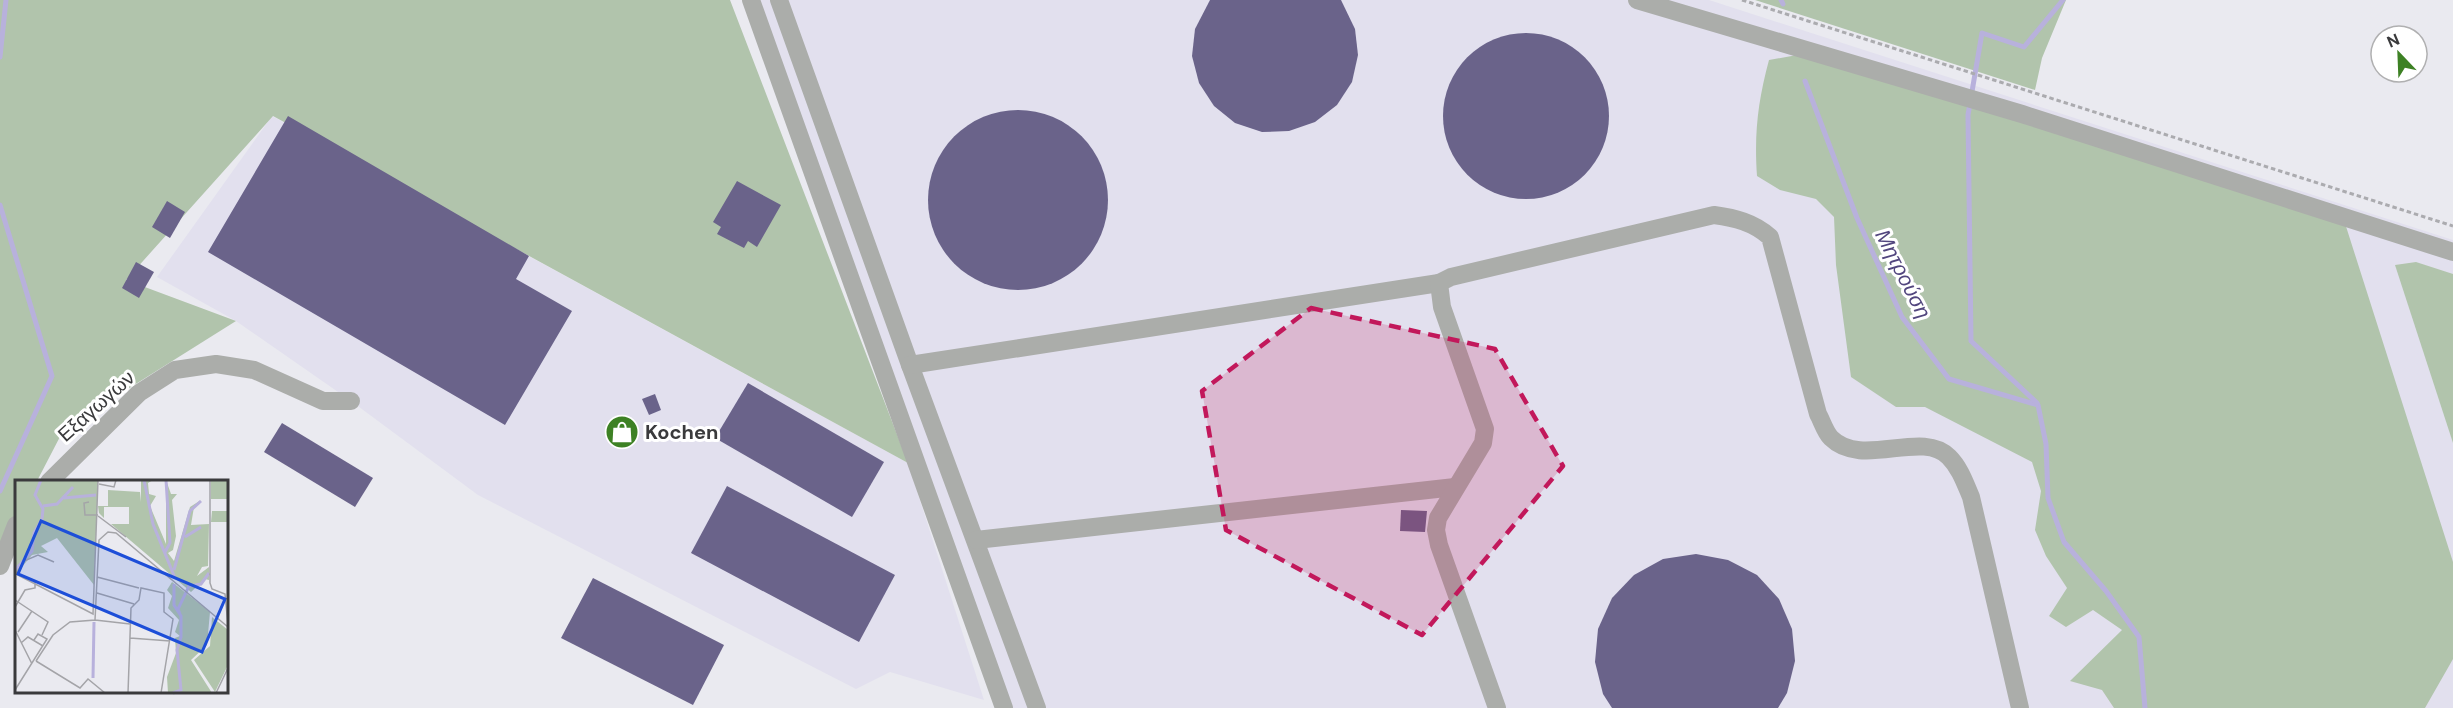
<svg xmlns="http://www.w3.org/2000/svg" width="2453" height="708" font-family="'DM Sans',sans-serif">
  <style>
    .built { fill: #e2e0ee }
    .green { fill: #b1c4ac }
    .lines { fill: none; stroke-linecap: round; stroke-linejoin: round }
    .stream { stroke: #b8b1dc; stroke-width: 5 }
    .building { fill: #6a638a }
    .path { stroke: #ababaf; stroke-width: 3; stroke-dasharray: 4.5 3; stroke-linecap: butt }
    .minor { stroke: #abadaa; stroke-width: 18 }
    .marked { fill: #c2185b; fill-opacity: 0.2; stroke: #c2185b; stroke-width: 4.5; stroke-dasharray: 12 8; stroke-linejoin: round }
    .labels { text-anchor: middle; stroke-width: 6; stroke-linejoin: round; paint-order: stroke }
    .street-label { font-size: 20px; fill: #3a3a3c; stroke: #fff }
    .poi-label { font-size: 20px; font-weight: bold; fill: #3a3a3c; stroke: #fff; text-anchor: start }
    .water-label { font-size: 21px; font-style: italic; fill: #52467e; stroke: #fff }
    .inset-river { fill: none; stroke: #b8b1dc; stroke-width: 3 }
    .inset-road { fill: none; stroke: #a4a4a8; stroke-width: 1.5 }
    .view { fill: #1d4ed8; fill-opacity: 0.15; stroke: #1d4ed8; stroke-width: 3 }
    .inset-edge { fill: none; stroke: #3a3a3c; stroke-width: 3 }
  </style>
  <rect width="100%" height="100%" fill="#eaeaf0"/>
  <!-- built -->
  <g class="built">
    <path d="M758 0H1709L2453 240V708H1010Z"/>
    <path d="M272 116 908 463 984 700 890 672 856 689 478 495 351 401 236 321 157 277Z"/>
  </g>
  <!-- green -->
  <g class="green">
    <path d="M0 0H730L908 463 273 116 126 280 236 321 64 429 37 481 16 482V522L0 554Z"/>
    <path d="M1755 0H2066L2042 58 2035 90Z"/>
    <path d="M1819 51 2343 217 2453 562V659L2425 708H2114L2102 690 2070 681 2122 630 2093 610 2066 627 2049 616 2067 588 2046 556 2035 530 2041 491 2032 462 1925 407H1896L1851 377 1836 265 1834 217 1816 199 1780 190 1757 176C1754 133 1758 101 1769 60Z"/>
    <path d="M2416 262 2453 274V443L2395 265Z"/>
  </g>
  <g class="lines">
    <!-- stream -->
    <g class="stream">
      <path d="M1781 0 1783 4"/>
      <path d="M0 57 6 0"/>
      <path d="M1805 81 1857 218 1902 317 1949 379 2038 405 2046 444 2048 498 2064 542 2106 591 2139 637 2145 708"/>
      <path d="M0 205 52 376 0 491"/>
      <path d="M2037 403 1971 341 1968 115 1982 33 2024 47 2063 0"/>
    </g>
  </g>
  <!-- building -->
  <g class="building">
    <path d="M1210 0H1341L1355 29 1358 55 1352 82 1337 105 1315 122 1289 131 1262 132 1235 123 1214 106 1199 83 1192 56 1195 29Z"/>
    <circle cx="1526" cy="116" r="83"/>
    <circle cx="1018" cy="200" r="90"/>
    <path d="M288 116 529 256 516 279 572 311 505 425 208 252Z"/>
    <path d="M737 181 781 205 757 247 748 241 744 248 717 234 721 227 713 222Z"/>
    <path d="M167 201 185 212 170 238 152 227Z"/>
    <path d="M136 262 154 272 139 298 122 288Z"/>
    <path d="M748 383 884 462 852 517 715 438Z"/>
    <path d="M655 394 661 410 649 415 642 399Z"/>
    <path d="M282 423 373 478 355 507 264 452Z"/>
    <path d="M727 486 895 575 859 642 691 553Z"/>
    <path d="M1401 510 1427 511 1425 532 1400 531Z"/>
    <path d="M1696 554 1728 560 1757 575 1779 599 1792 629 1795 661 1787 693 1778 708H1612L1603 694 1595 662 1598 629 1612 598 1634 575 1663 559Z"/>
    <path d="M593 578 724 645 693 705 561 638Z"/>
  </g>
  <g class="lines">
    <!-- path -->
    <path class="path" d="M1742 0 2453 226"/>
    <!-- minor -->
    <g class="minor">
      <path d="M751 0 1004 708"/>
      <path d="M779 0 910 365 1037 708"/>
      <path d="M1637 0 2022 114 2453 252"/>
      <path d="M910 365 1439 283"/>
      <path d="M49 482 139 393 175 370 216 364 254 370 323 401H351"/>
      <path d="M976 540 1455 487"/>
      <path d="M0 566 16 525"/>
      <path d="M1497 708 1439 545 1436 530 1438 518 1483 443 1485 429 1442 307 1439 283 1451 277 1714 215C1735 218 1753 222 1770 237L1818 414C1822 421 1825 432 1831 438 1862 469 1922 429 1949 457 1960 468 1965 483 1971 497L2020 708"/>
    </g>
  </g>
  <!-- marked area -->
  <path class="marked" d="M1311 308 1495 349 1563 466 1422 635 1226 530 1202 391Z"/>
  <!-- icons -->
  <defs>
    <g id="shop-disc" transform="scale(1.725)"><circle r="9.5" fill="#3d8124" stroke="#fff"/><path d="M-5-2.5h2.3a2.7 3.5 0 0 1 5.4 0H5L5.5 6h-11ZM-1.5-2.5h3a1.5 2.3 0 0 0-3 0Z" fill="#fff"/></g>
  </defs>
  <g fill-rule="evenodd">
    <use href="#shop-disc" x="622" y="432"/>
  </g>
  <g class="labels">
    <!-- street labels -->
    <g class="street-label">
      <text transform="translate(96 406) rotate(-42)" y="7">Εξαγωγών</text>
    </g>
    <!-- poi labels -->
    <g class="poi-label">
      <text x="645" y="439">Kochen</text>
    </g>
    <!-- water labels -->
    <g class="water-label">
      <text transform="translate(1903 274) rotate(63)" y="7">Μητρούση</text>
    </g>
  </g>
  <!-- overview -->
  <g transform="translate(15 480)">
    <rect width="213" height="213" fill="#eaeaf0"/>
    <path d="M0 0H83L79 105 42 58 26 66 33 72 17 75 0 95ZM126 0H138L133 3 134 14 141 16 135 26 151 64V0L156 14H162L157 20 161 56 158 70 153 73 159 81 175 27 186 20 179 27 176 45 194 44 193 86 187 87 182 96 194 87V100L190 99 176 112 96 44H114V27H89V38L84 33 83 26H93V10L125 12 126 22ZM196 0H213V19H196ZM197 31H213V42H196ZM157 102 195 132 192 165 176 180 197 213H153L152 197 161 173 160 158 165 156 160 152 164 140 153 128 157 116 152 110ZM197 137 213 150V185L200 212 179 180 195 166Z" fill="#b1c4ac"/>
    <path class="inset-river" d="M129 0 138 44 160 98M49 18 81 15M28 26 42 24 58 7M170 57 186 47M150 72 155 63 151 0M0 90 17 71 19 53 27 39 28 29 20 15 26 0M159 90 175 31 186 21M165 134 163 129 174 106 186 104 194 93M78 198 79 142M158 213 166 210 162 170 166 157V136L159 125V104"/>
    <path class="inset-road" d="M195 0V103L197 109 210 114 213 145M84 4 99 7 101 0M74 22 69 23 70 35H83M83 36 111 57M1 94 78 134 83 0M1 94 9 81 23 75 39 82M82 97 124 108M82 113 119 124M0 120 33 142 27 155M0 127 10 110 20 108V101M80 140 115 144M0 150 17 184M3 152 17 131M115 158 155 161M6 163 13 157 28 166M21 181 38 155 55 142 80 140 84 60 93 52 101 53 213 147M21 181 65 208 73 199 90 213M0 210 32 159 23 154 19 160M113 213 116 128 124 120 126 108 149 113V132L158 139 146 213M201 213 213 188"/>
    <path class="view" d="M26 41 210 119 187 172 3 94Z"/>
    <rect width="213" height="213" class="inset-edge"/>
  </g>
  <!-- north arrow -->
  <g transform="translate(2399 54) rotate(337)"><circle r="28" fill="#ffffff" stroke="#b0b0b1" stroke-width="1.5"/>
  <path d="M0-4.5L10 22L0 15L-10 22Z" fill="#3d8124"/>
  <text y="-9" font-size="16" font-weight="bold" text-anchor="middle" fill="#3a3a3c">N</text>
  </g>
</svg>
